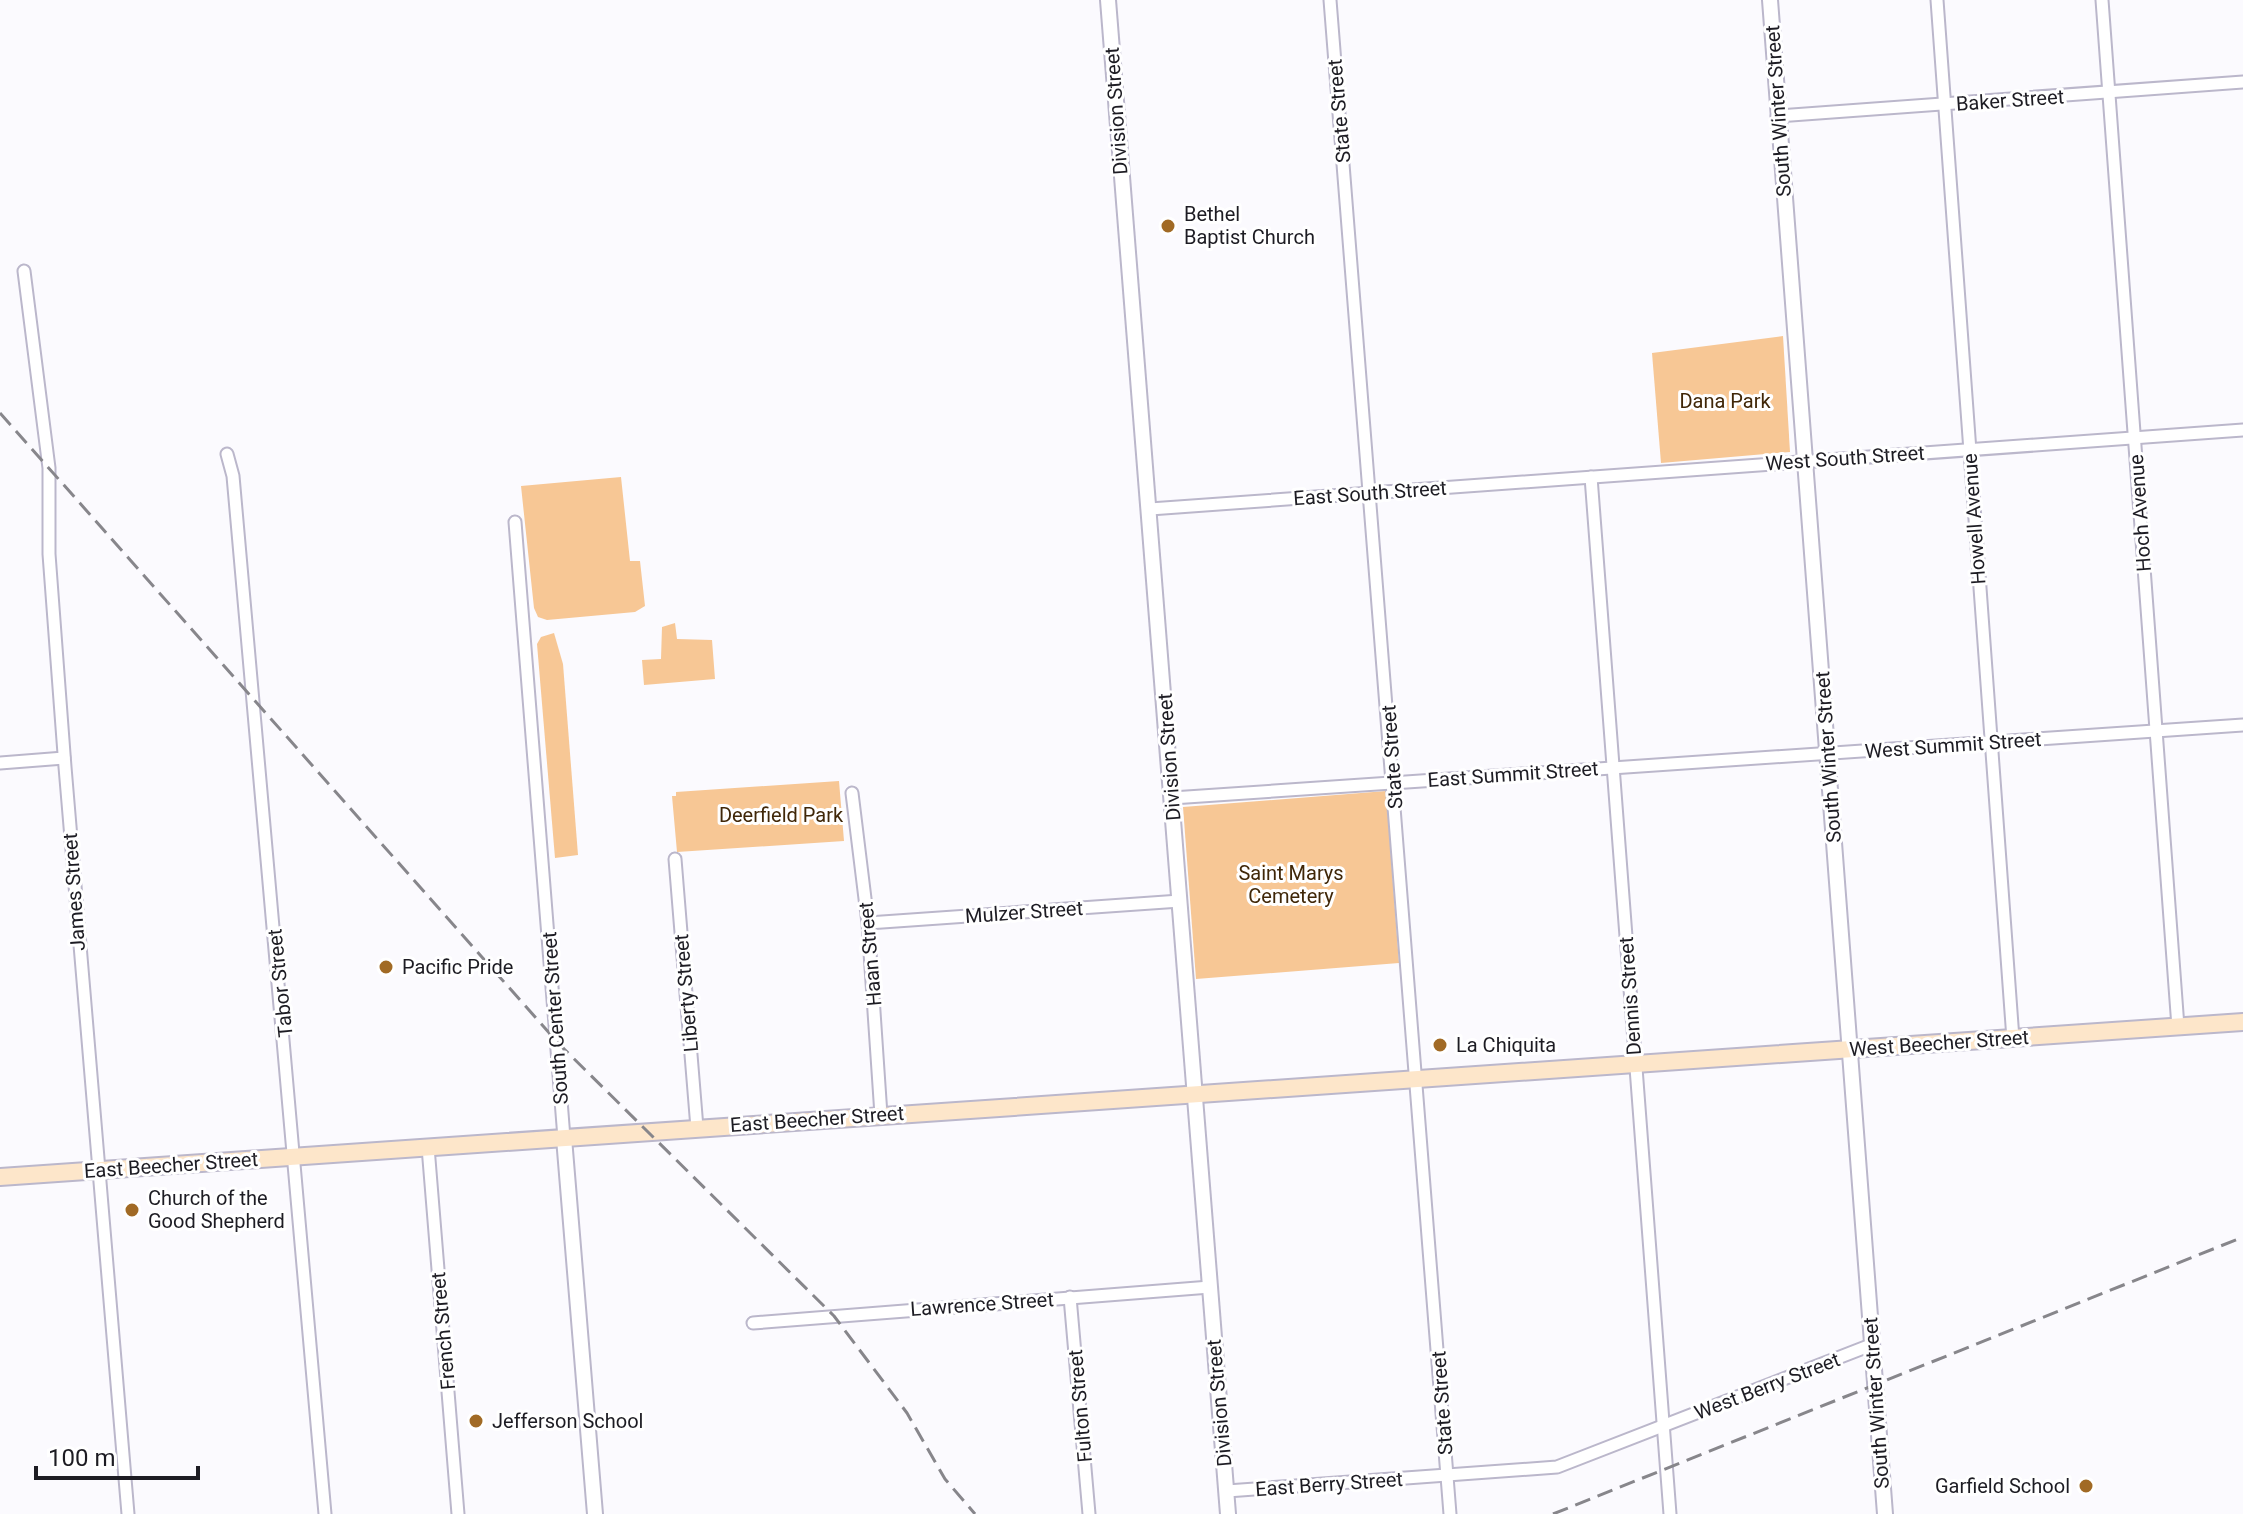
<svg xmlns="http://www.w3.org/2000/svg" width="2243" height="1514" font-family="Roboto,sans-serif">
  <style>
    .green { fill: #f7c795 }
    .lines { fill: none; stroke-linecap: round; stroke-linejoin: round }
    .minor-casing { stroke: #bbb7cb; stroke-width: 15 }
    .tertiary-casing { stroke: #bbb7cb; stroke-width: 18 }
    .secondary-casing { stroke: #bbb7cb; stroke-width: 20 }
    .minor { stroke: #fff; stroke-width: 11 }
    .tertiary { stroke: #fff; stroke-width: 14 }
    .secondary { stroke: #fde6ca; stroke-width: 16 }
    .rail { stroke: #87868b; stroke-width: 3; stroke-dasharray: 16 8; stroke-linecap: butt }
    .poi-dot { fill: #a16a25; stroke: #fff; stroke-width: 3 }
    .labels { text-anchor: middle; stroke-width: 6; stroke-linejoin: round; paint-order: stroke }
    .street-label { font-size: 20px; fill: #1d1c23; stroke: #fff }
    .poi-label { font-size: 20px; fill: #1d1c23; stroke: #fff; text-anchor: start }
    .park-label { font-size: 20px; fill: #402708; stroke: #fff }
  </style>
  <rect width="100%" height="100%" fill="#fbfafe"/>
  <!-- green -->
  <g class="green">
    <path d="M1783 336 1790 452 1661 463 1652 353Z"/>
    <path d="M621 477 630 561H640L645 606 635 612 547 620 538 617 534 608 521 486Z"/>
    <path d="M675 623 677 639 712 640 715 679 644 685 642 660 661 659 662 627Z"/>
    <path d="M554 633 563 664 578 855 555 858 537 644 541 637Z"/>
    <path d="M839 781 844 841 677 852 672 796H676V792Z"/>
    <path d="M1386 791 1399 963 1196 979 1183 807Z"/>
  </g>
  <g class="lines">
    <!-- minor casing -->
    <g class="minor-casing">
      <g id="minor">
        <path d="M1330 0 1450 1514"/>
        <path d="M1937 0 2013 1039"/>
        <path d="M2102 0 2178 1027"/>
        <path d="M1777 116 2243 82"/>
        <path d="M24 271 49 468V554L65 767 128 1514"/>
        <path d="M227 454 233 476 325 1514"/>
        <path d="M1591 477 1670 1514"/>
        <path d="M1150 509 2243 430"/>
        <path d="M515 522 564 1138"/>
        <path d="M0 763 64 758"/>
        <path d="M852 793 868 923 881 1115"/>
        <path d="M1172 798 2243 725"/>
        <path d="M675 859 697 1128"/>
        <path d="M868 923 1180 901"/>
        <path d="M428 1147 458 1514"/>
        <path d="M1070 1297 1089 1514"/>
        <path d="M753 1323 1210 1287"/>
        <path d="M1227 1491 1557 1467 1871 1345"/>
      </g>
    </g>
    <!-- tertiary casing -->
    <g class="tertiary-casing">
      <g id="tertiary">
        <path d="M1108 0 1228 1514"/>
        <path d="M1770 0 1885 1514"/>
        <path d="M564 1138 595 1514"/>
      </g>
    </g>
    <!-- secondary casing -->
    <g class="secondary-casing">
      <path id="secondary" d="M0 1177 2243 1022"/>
    </g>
    <!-- minor -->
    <use href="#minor" class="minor"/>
    <!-- tertiary -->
    <use href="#tertiary" class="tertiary"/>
    <!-- secondary -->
    <use href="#secondary" class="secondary"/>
    <!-- rail -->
    <g class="rail">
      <path d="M0 413 559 1044 834 1316 907 1413 945 1479 975 1514"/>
      <path d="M1553 1514 2243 1237"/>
    </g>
  </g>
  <!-- markers -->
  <g class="poi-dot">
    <circle cx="1168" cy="226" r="8"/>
    <circle cx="386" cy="967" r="8"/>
    <circle cx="1440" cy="1045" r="8"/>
    <circle cx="132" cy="1210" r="8"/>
    <circle cx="476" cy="1421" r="8"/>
    <circle cx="2086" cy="1486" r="8"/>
  </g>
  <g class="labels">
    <!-- street labels -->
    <g class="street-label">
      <text transform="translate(2010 100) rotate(-4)" y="7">Baker Street</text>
      <text transform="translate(1116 111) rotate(-94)" y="7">Division Street</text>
      <text transform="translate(1339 111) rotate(-95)" y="7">State Street</text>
      <text transform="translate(1778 111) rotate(-94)" y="7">South Winter Street</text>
      <text transform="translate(1845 458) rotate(-4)" y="7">West South Street</text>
      <text transform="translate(1370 493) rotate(-4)" y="7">East South Street</text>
      <text transform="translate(2140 513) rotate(-94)" y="7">Hoch Avenue</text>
      <text transform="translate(1974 519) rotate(-94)" y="7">Howell Avenue</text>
      <text transform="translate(1953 745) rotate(-4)" y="7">West Summit Street</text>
      <text transform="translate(1169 757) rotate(-94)" y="7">Division Street</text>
      <text transform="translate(1392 757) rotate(-94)" y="7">State Street</text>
      <text transform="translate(1828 757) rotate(-94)" y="7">South Winter Street</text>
      <text transform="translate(1513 774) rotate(-4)" y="7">East Summit Street</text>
      <text transform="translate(74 892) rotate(-94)" y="7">James Street</text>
      <text transform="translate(1024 912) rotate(-4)" y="7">Mulzer Street</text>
      <text transform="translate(870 954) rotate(-95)" y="7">Haan Street</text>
      <text transform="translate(280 983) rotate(-96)" y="7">Tabor Street</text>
      <text transform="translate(686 993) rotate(-95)" y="7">Liberty Street</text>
      <text transform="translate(1630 996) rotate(-94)" y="7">Dennis Street</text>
      <text transform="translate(555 1018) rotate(-94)" y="7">South Center Street</text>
      <text transform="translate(1939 1043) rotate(-4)" y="7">West Beecher Street</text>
      <text transform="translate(817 1119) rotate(-4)" y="7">East Beecher Street</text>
      <text transform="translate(171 1165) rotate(-4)" y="7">East Beecher Street</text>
      <text transform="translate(982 1304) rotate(-4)" y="7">Lawrence Street</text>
      <text transform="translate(443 1331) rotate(-95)" y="7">French Street</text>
      <text transform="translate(1767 1386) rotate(-21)" y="7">West Berry Street</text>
      <text transform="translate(1219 1403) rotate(-95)" y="7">Division Street</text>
      <text transform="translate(1442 1403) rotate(-94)" y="7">State Street</text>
      <text transform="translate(1876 1403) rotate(-94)" y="7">South Winter Street</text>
      <text transform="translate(1080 1406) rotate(-95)" y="7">Fulton Street</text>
      <text transform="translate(1329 1484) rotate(-4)" y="7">East Berry Street</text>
    </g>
    <!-- poi labels -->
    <g class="poi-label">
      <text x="1184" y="221">Bethel<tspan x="1184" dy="23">Baptist Church</tspan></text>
      <text x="402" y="974">Pacific Pride</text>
      <text x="1456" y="1052">La Chiquita</text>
      <text x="148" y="1205">Church of the<tspan x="148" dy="23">Good Shepherd</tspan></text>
      <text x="492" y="1428">Jefferson School</text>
      <text x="2070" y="1493" text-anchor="end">Garfield School</text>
    </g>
    <!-- park labels -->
    <g class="park-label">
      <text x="1725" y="408">Dana Park</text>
      <text x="781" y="822">Deerfield Park</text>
      <text x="1291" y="880">Saint Marys<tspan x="1291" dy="23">Cemetery</tspan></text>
    </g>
  </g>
  <!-- scale -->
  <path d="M36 1466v12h162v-12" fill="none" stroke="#1d1c23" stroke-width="4"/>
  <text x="48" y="1466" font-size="24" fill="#1d1c23" stroke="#ffffff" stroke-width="6" paint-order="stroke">100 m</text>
</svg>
